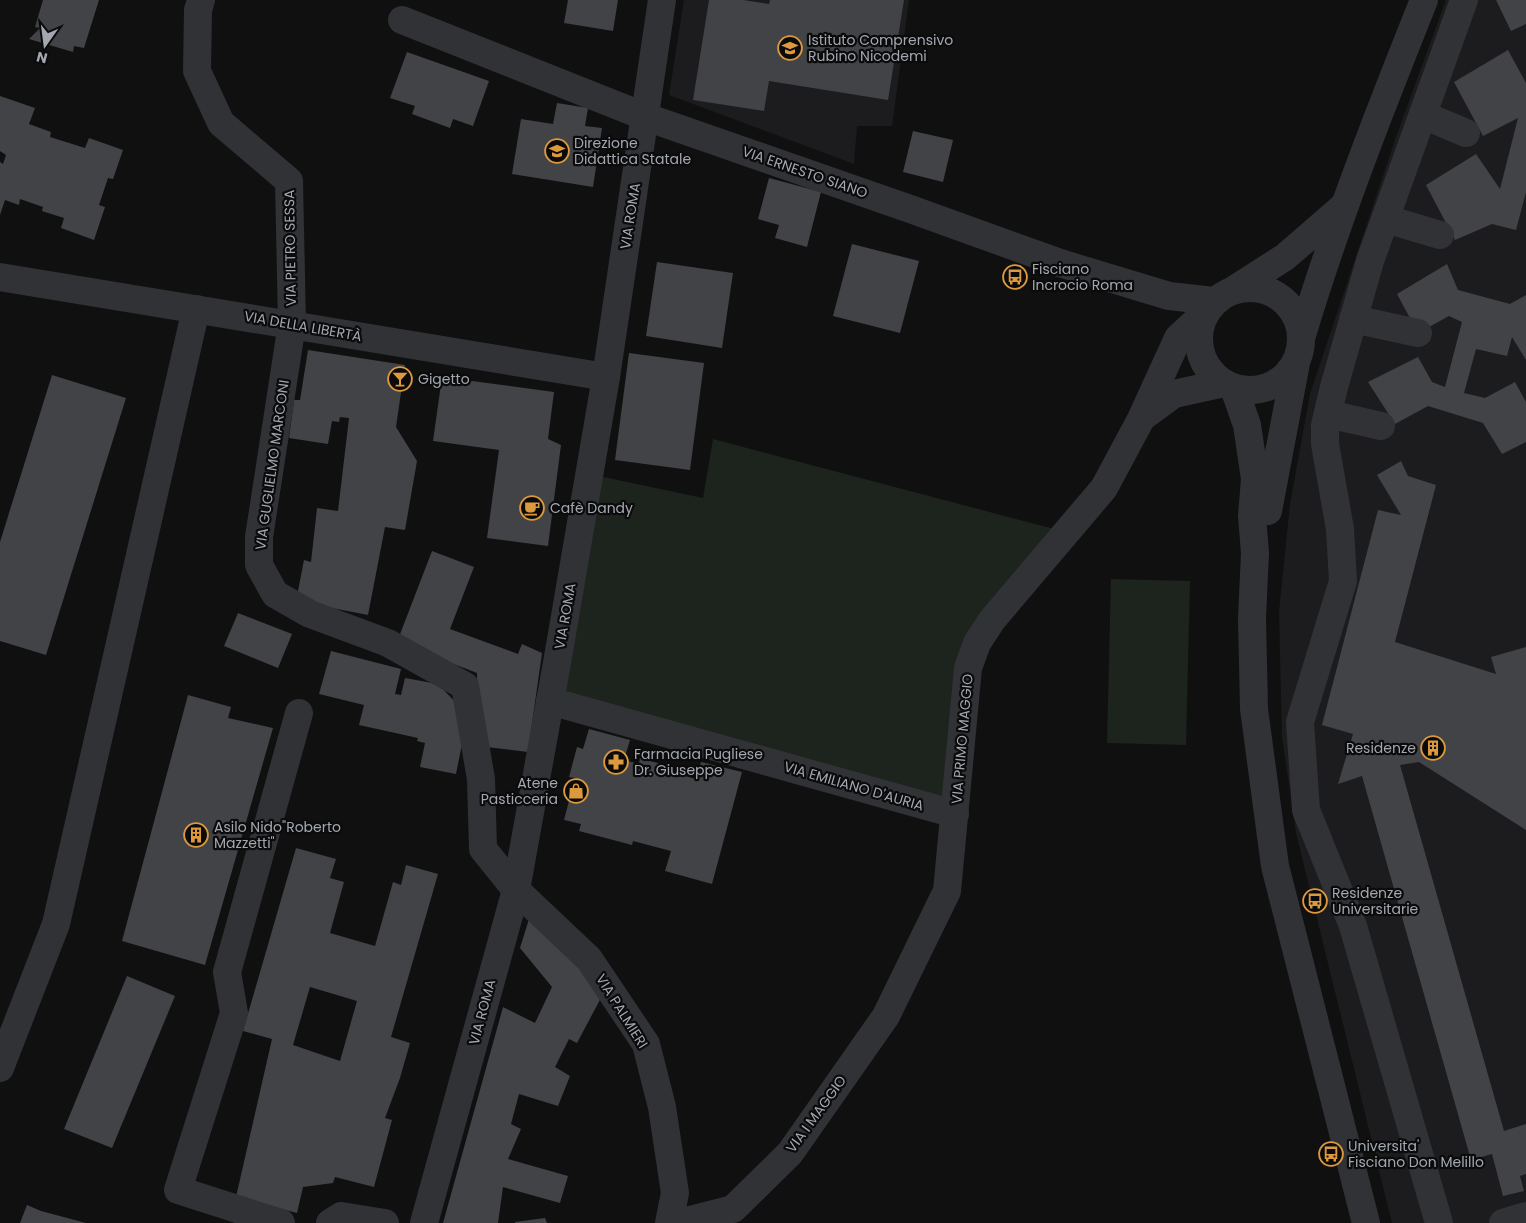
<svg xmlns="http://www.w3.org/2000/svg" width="1526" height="1223" font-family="Poppins,sans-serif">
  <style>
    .built { fill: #1c1c1e }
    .green { fill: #1d231d }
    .building { fill: #424346; fill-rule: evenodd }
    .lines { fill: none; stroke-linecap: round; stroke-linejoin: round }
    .minor { stroke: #313235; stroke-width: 28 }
    .labels { text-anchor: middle; stroke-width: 4.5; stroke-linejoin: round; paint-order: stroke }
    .poi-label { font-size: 14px; fill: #a3a8b0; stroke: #0b0b0c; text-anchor: start }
    .street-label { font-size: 14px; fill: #a3a8b0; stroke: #0b0b0c }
  </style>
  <rect width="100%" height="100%" fill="#101011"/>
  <!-- built -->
  <g class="built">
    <path d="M684 0H909L892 126H857L854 164 669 95Z"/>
    <path d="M1446 0H1526V1223H1392L1296 833 1282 736 1279 612 1290 504 1310 394 1397 134Z"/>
  </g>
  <!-- green -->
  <g class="green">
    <path d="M713 439 1058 530 975 626 950 821 559 715 599 476 703 498Z"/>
    <path d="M1111 579 1190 581 1186 745 1107 743Z"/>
  </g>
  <!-- building -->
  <g class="building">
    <path d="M43 0H99L84 48 74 46 73 52 29 39 40 28 35 27Z"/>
    <path d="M568 0H618L613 31 564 23Z"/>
    <path d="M709 0H743L769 4 770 0H904L888 100 769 81 764 111 693 100Z"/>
    <path d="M1496 0H1526V24L1511 31Z"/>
    <path d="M1508 50 1526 83V192L1516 230 1492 224 1455 240 1426 185 1476 154 1500 189 1518 118 1483 136 1454 82Z"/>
    <path d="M407 52 489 81 473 126 453 119 450 128 412 114 415 106 390 98Z"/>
    <path d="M0 96 35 108 29 124 51 132 50 137 85 148 89 138 123 150 113 179 108 178 99 205 105 207 94 240 61 228 64 218 42 211 43 207 20 199 19 205 5 200 0 215V162L3 164 6 155 0 151Z"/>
    <path d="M557 103 588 108 585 126 602 128 593 187 512 174 521 119 553 124Z"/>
    <path d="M913 131 953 140 943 182 903 172Z"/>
    <path d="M769 178 821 192 807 247 775 238 779 225 758 219Z"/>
    <path d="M852 244 919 261 900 333 833 316Z"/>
    <path d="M657 262 733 273 722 348 646 336Z"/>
    <path d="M1447 264 1458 290 1510 304 1526 295V360L1512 337 1507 356 1476 349 1464 393 1485 398 1515 382 1526 402V442L1502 454 1483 423 1428 406 1395 424 1368 382 1418 357 1432 382 1445 387 1462 322 1449 316 1418 333 1397 294Z"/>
    <path d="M308 350 405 365 396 427 417 461 405 530 385 527 368 615 301 602 297 596 304 560 311 562 317 508 338 511 349 418 340 417 339 422 332 421 328 444 289 438 294 400H300Z"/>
    <path d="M629 353 704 363 690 470 615 460Z"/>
    <path d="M52 375 126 398 46 655 0 641V542Z"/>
    <path d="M442 377 554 392 548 439 561 445 548 546 487 538 499 450 433 441Z"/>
    <path d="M1401 461 1408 476 1436 485 1395 642 1496 674 1491 657 1526 647V830L1419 762 1400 765 1504 1131 1526 1124V1174L1520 1176 1524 1191 1503 1196 1492 1154 1471 1160 1362 776 1338 784 1353 734 1322 725 1378 510 1401 515 1377 475Z"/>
    <path d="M432 551 474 567 450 629 518 654 522 644 542 653 528 752 478 746 477 673 397 642Z"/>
    <path d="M238 613 292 634 278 668 224 646Z"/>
    <path d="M331 651 401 669 395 694 401 695 405 678 438 684 460 707 464 734 456 774 420 767 425 743 417 741 418 738 359 725 364 705 319 694Z"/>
    <path d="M188 695 231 707 228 718 273 728 205 965 122 941Z"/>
    <path d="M589 729 630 740 624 760 639 764 640 758 668 766 667 771 696 779 701 762 742 772 712 884 665 871 671 851 633 841 632 845 579 831 581 824 564 820 575 778 569 777 577 747 583 749Z"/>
    <path d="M296 848 336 859 330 878 344 882 330 933 375 946 393 882 401 885 406 865 438 874 391 1037 410 1043 400 1078 385 1118 392 1120 374 1187 335 1177 333 1183 303 1187 297 1213 236 1197 272 1039 243 1031ZM310 987 357 1001 340 1061 293 1045Z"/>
    <path d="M529 919 555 936 602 996 577 1043 569 1039 555 1067 570 1076 558 1106 519 1094 511 1124 521 1129 508 1159 568 1176 560 1203 503 1187 498 1223H443L503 1007 535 1023 552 987 520 948Z"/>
    <path d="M127 976 175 996 112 1148 64 1129Z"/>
    <path d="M27 1205 41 1211 86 1223H20Z"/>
    <path d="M545 1218 547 1223H515V1222Z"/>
  </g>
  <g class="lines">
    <!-- minor -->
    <g class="minor">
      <path d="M201 0 198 10 197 71 221 123 289 181 292 324 259 537V565L275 594 310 614 388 643 465 686 481 779 483 849 516 890 589 959 646 1044 662 1107 675 1193 669 1223"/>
      <path d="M402 20 646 117 913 210 1060 263 1169 296 1214 301"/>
      <path d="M1423 115 1466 133"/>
      <path d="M1386 219 1440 235"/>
      <path d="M0 277 606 377"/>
      <circle cx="1250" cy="339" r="51"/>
      <path d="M1235 289 1285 257 1345 205"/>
      <path d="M1353 319 1418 333"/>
      <path d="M1302 335C1336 222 1380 110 1424 0"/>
      <path d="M1234 388 1247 425 1255 479 1252 516 1255 553 1252 618 1254 709 1275 866 1366 1223"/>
      <path d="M1328 414 1381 426"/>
      <path d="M1144 416 1174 394 1224 383"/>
      <path d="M1268 511 1296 363"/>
      <path d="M550 701 955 814"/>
      <path d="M0 1068 56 924 196 309"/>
      <path d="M281 1223 178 1190 234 1013 227 972 299 713"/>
      <path d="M330 1223 341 1216 385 1223"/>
      <path d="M424 1223 516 890 557 663 606 377 662 0"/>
      <path d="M678 1223 733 1209 790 1153 886 1016 947 891 968 668 977 643 992 620 1104 488 1141 419 1178 338 1206 312"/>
      <path d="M1439 1223 1353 926 1306 810 1300 722 1343 581 1340 529 1325 444V425L1334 387 1370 261 1464 0"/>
      <path d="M1503 1223 1526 1216"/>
    </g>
  </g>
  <!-- icons -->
  <defs>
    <g id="school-ring" transform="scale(1.25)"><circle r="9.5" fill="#0b0b0c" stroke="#dc993d" stroke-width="1.5"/><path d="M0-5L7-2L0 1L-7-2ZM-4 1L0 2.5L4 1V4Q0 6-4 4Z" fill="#dc993d"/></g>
    <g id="bus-ring" transform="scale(1.25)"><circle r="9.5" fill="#0b0b0c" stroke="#dc993d" stroke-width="1.5"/><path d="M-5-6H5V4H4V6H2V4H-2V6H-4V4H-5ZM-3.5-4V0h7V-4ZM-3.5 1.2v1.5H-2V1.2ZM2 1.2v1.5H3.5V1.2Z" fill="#dc993d"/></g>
    <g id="bar-ring" transform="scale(1.25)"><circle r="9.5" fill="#0b0b0c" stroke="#dc993d" stroke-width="1.5"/><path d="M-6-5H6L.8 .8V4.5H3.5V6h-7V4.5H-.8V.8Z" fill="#dc993d"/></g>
    <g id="cafe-ring" transform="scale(1.25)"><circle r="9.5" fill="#0b0b0c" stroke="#dc993d" stroke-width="1.5"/><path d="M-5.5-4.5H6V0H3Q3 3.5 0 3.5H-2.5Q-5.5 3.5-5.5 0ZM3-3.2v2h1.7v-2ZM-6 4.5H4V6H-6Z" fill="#dc993d"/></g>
    <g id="building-ring" transform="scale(1.25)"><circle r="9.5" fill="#0b0b0c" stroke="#dc993d" stroke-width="1.5"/><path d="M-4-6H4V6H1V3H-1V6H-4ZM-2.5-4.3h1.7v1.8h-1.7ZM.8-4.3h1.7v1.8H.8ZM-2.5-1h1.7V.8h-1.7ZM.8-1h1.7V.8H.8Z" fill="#dc993d"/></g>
    <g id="pharmacy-ring" transform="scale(1.25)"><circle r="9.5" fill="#0b0b0c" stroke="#dc993d" stroke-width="1.5"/><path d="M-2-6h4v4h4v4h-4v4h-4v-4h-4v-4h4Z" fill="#dc993d"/></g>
    <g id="shop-ring" transform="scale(1.25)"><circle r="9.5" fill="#0b0b0c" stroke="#dc993d" stroke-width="1.5"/><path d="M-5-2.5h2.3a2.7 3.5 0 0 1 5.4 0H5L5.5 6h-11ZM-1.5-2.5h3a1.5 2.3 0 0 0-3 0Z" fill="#dc993d"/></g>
  </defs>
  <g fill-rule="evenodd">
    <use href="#school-ring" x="790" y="48"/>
    <use href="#school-ring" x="557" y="151"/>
    <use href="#bus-ring" x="1015" y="277"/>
    <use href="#bar-ring" x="400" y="379"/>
    <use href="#cafe-ring" x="532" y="508"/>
    <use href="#building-ring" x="1433" y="748"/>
    <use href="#pharmacy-ring" x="616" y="762"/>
    <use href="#shop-ring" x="576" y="791"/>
    <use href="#building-ring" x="196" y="835"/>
    <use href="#bus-ring" x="1315" y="901"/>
    <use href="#bus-ring" x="1331" y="1154"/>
  </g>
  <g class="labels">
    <!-- poi labels -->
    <g class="poi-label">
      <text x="808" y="45">Istituto Comprensivo<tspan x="808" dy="16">Rubino Nicodemi</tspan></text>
      <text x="574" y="148">Direzione<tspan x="574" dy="16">Didattica Statale</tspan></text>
      <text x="1032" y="274">Fisciano<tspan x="1032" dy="16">Incrocio Roma</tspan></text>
      <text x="418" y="384">Gigetto</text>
      <text x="550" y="513">Cafè Dandy</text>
      <text x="1416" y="753" text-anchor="end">Residenze</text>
      <text x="634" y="759">Farmacia Pugliese<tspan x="634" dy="16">Dr. Giuseppe</tspan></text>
      <text x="558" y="788" text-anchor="end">Atene<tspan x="558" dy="16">Pasticceria</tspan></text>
      <text x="214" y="832">Asilo Nido"Roberto<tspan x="214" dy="16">Mazzetti"</tspan></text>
      <text x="1332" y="898">Residenze<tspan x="1332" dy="16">Universitarie</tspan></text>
      <text x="1348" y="1151">Universita'<tspan x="1348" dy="16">Fisciano Don Melillo</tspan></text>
    </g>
    <!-- street labels -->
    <g class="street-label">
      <text transform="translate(805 172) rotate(19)" y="5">VIA ERNESTO SIANO</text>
      <text transform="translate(630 216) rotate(-81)" y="5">VIA ROMA</text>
      <text transform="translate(290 248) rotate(-91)" y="5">VIA PIETRO SESSA</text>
      <text transform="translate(303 326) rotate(10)" y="5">VIA DELLA LIBERTÀ</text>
      <text transform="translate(272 465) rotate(-82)" y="5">VIA GUGLIELMO MARCONI</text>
      <text transform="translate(565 616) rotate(-80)" y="5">VIA ROMA</text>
      <text transform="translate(962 739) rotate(-85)" y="5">VIA PRIMO MAGGIO</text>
      <text transform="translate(854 786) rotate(16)" y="5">VIA EMILIANO D'AURIA</text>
      <text transform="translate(622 1011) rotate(58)" y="5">VIA PALMIERI</text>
      <text transform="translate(482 1012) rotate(-75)" y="5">VIA ROMA</text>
      <text transform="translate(816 1114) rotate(-54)" y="5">VIA I MAGGIO</text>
    </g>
  </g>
  <!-- north arrow -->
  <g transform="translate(45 45) rotate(194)" stroke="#0b0b0c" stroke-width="4" paint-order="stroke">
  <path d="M0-4L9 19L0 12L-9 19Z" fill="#a3a8b0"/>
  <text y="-8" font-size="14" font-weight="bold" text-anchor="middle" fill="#a3a8b0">N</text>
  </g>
</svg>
